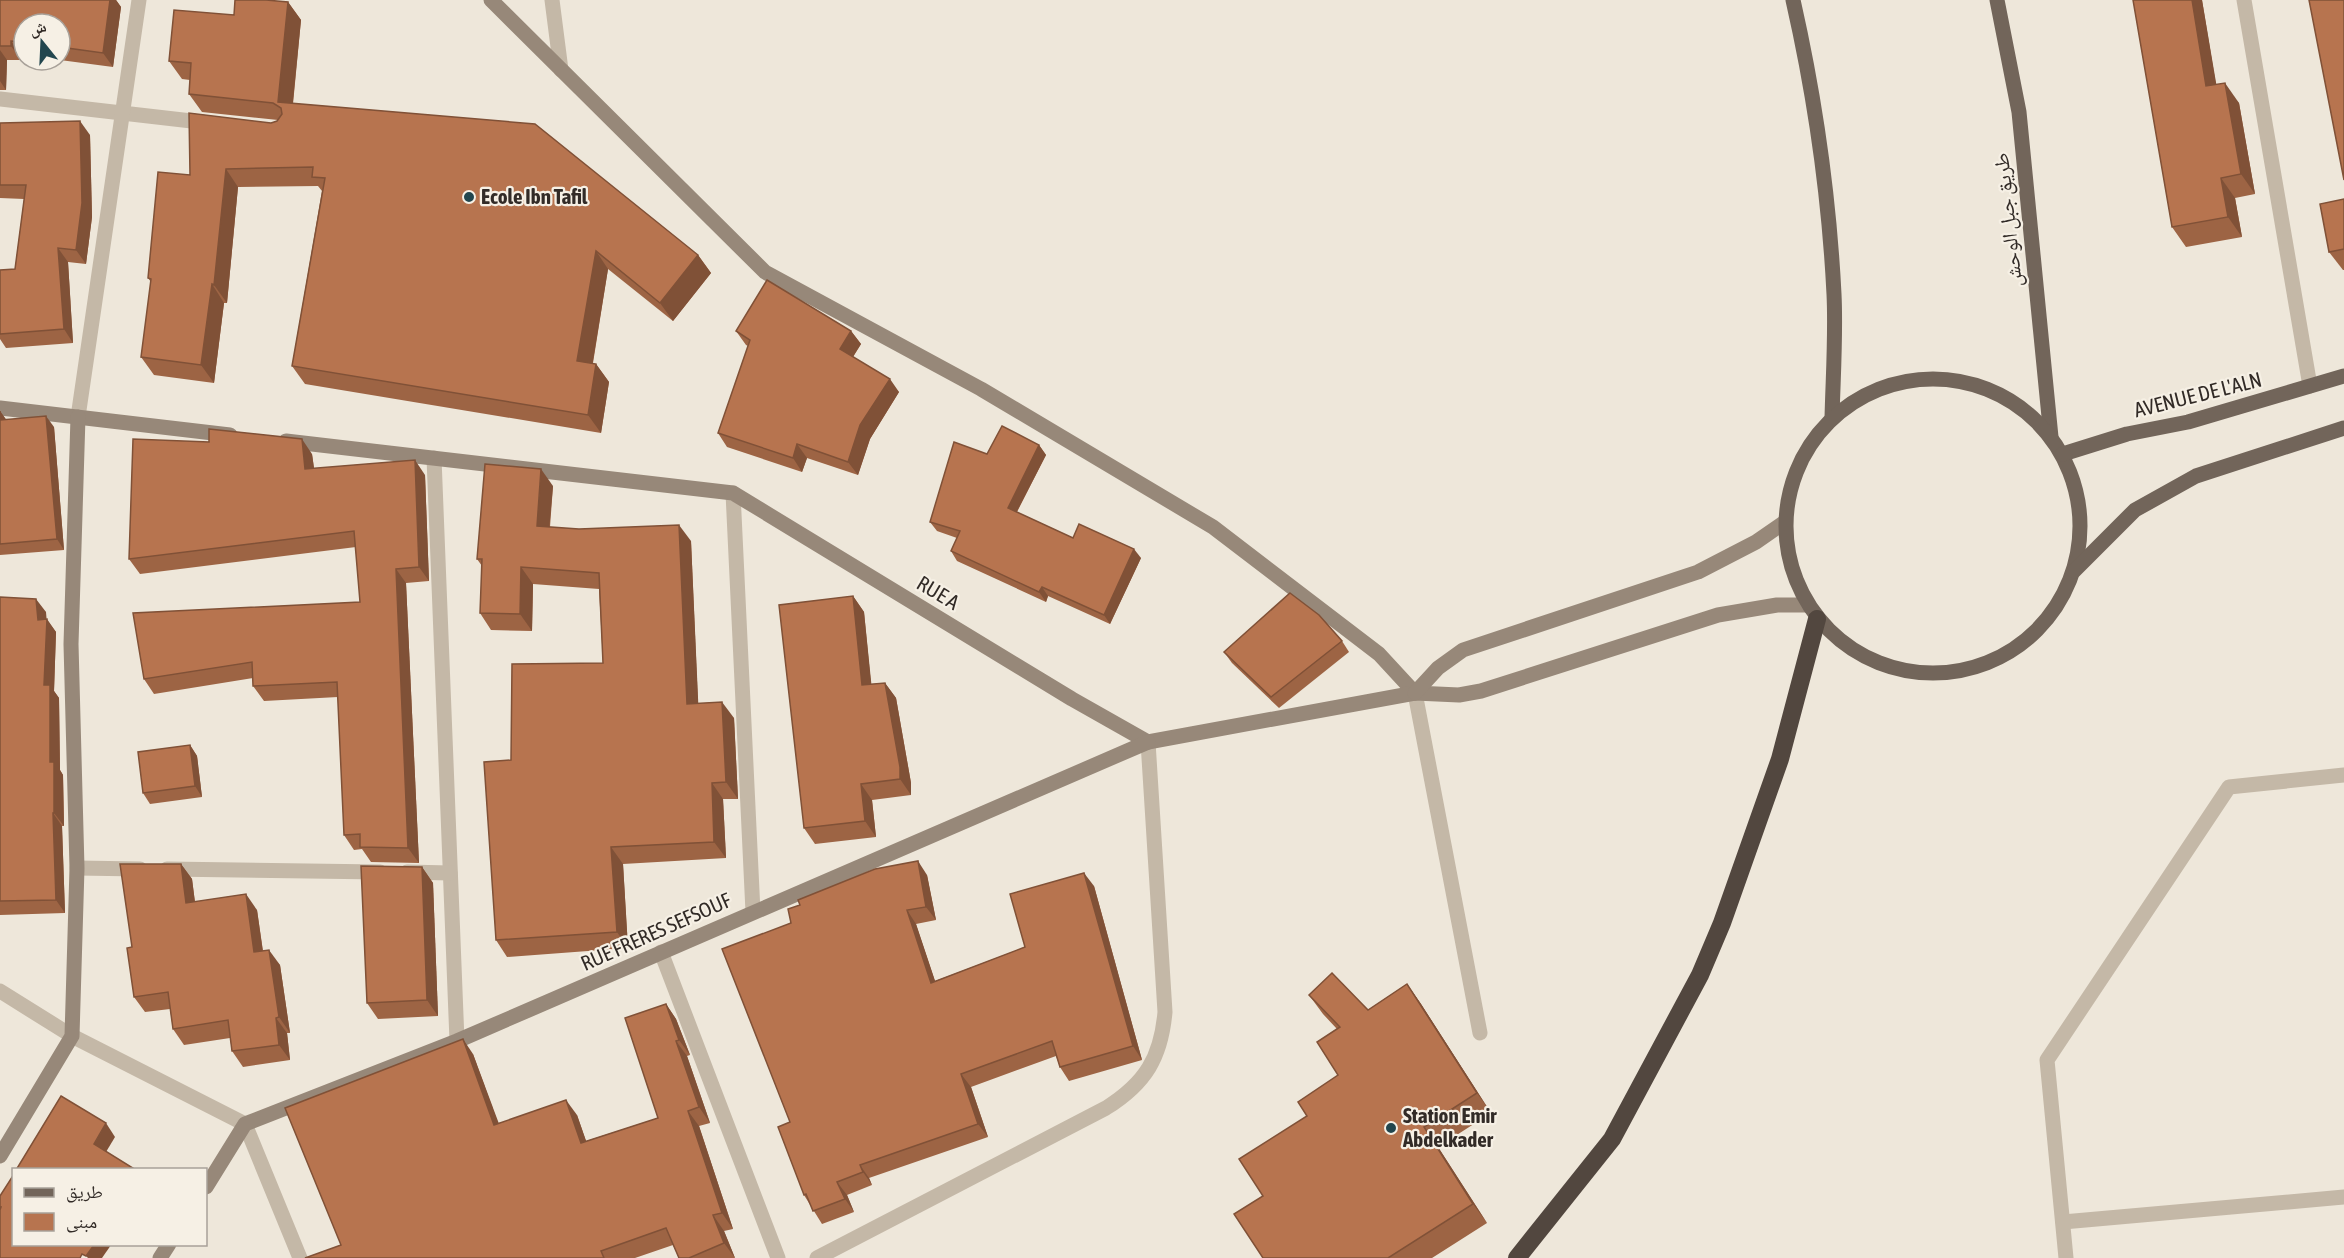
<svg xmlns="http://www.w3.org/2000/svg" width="2344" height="1258" font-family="'Asap Condensed','Noto Naskh Arabic',sans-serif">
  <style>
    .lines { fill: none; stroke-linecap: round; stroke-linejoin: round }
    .lane { stroke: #c4b8a7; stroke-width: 15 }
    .street { stroke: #c4b8a7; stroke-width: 15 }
    .secondary { stroke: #978879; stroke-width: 15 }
    .primary { stroke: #72655a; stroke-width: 15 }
    .highway { stroke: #52473f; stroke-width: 18 }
    .wall { fill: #9d6444 }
    .shaded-wall { fill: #805137 }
    .building { fill: #b7744f; stroke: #805137; stroke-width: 1.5 }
    .poi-dot { fill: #22464e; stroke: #f6f0e5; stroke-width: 2 }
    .labels { text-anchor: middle; stroke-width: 4.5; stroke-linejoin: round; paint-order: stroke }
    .poi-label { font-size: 21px; font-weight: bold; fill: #322b27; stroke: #f6f0e5; text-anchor: start }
    .street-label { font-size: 21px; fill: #322b27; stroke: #f6f0e5 }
  </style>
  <rect width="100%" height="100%" fill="#eee7da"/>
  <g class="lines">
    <!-- lane -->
    <g class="lane">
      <path d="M0 99 209 123"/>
      <path d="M78 417 139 0"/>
      <path d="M434 458 457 1041"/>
      <path d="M733 493 753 912"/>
      <path d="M1415 693 1480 1033"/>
      <path d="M77 868 140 869"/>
      <path d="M167 869 380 872"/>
      <path d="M407 872 450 873"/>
      <path d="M661 952 778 1258"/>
      <path d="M0 991 72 1036 245 1124 300 1258"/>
      <path d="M817 1258 1106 1108C1146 1083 1161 1057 1165 1012L1148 742"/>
    </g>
    <!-- street -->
    <g class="street">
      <path d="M552 0 561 70"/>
      <path d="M2244 0 2310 386"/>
      <path d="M2063 1222 2344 1197"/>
      <path d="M2066 1258 2047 1060 2229 787 2344 775"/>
    </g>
    <!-- secondary -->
    <g class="secondary">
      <path d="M491 0 765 272 981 389 1213 527 1379 654 1415 693"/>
      <path d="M0 408 230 435"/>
      <path d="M286 441 733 493 1072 699 1148 742 1415 693 1459 695 1481 691 1718 615 1777 605H1808"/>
      <path d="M1415 693 1438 668 1463 650 1698 572 1756 542 1785 522"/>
      <path d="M0 1156 72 1036 77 868 71 644 78 417"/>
      <path d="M206 1187 245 1124 457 1041 1148 742"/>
      <path d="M160 1258 169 1244"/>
    </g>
    <!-- primary -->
    <g class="primary">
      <path d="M1793 0C1815 97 1829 195 1834 294 1836 335 1833 377 1832 418"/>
      <path d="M1997 0 2019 112 2051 437"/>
      <circle cx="1933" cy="526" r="147"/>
      <path d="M2063 454 2127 434 2188 422 2344 376"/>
      <path d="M2074 571 2135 510 2196 476 2344 428"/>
    </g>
    <!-- highway -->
    <path class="highway" d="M1517 1258 1612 1139 1700 975 1722 923 1780 759 1817 619"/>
  </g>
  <!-- wall -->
  <g class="wall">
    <path d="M0 0H116L121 7 113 67 60 60V24H24V55H21V60H7L6 90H0Z"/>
    <path d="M2133 0H2202L2216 85 2239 103 2255 194 2235 198 2242 237 2186 247 2172 227Z"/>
    <path d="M288 2 301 20 293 104 698 255 711 273 673 321 608 269 593 363 596 364 609 382 601 433 305 384 292 366 322 191 318 186 238 187 227 303H224L214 383 154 375 141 357 151 282 148 278 190 175 271 123 277 121 278 120 202 112 189 94 190 80 182 79 169 61 234 15Z"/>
    <path d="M0 123 90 135 92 217 86 264 68 262 73 343 6 348 0 339V270L15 269 24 199 0 198Z"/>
    <path d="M2344 199V270H2343L2329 252Z"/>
    <path d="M736 331H851L861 344 853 357 899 392 870 439 858 475 807 458 802 472 727 447 718 433 748 346 746 345Z"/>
    <path d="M0 411 6 420 54 427 64 550 0 555Z"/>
    <path d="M1039 445 1046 455 1017 512 1073 538 1141 558 1110 624 1048 596 1046 602 957 561 951 551 957 538 937 531 930 522 987 454Z"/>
    <path d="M312 454 314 468 425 475 429 581 406 583 419 863 371 862 362 849 354 850 344 835 338 697 264 701 253 686V678L154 694 144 679 360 602 356 547 140 574 129 559Z"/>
    <path d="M553 486 550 527 691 541 698 703 734 718 738 799H723L726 858 623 864 628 948 507 957 496 940 511 760 603 663 599 589 533 584 532 631 491 630 480 613 482 566 477 559Z"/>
    <path d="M853 596 864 612 871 684 885 683 896 698 911 783V795L872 800 876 837 815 844 804 828Z"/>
    <path d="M0 597 46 612V619L56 632 54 691 59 698 60 770 63 775 64 826H62L65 913 0 915Z"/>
    <path d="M1342 641 1349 652 1279 708 1232 663 1224 652Z"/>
    <path d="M190 745 197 756 202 797 150 804 143 793Z"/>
    <path d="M181 864 192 879 195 902 257 910 263 951 280 965 290 1033H287L290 1060 243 1067 232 1051 230 1038 184 1045 173 1029 170 1009 145 1012 134 997 132 947Z"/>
    <path d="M422 867 433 883 438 1016 378 1019 367 1003Z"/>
    <path d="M927 875 936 920 916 924 935 981 1025 947 1094 886 1142 1060 1069 1081 1060 1067 1056 1056 971 1087 988 1137 869 1178 872 1185 847 1195 854 1212 822 1224 804 1195 790 1122Z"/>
    <path d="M1407 984 1421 1004 1491 1113 1438 1147 1487 1223 1432 1258H1263V1196L1338 1075 1337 1029 1323 1014 1309 995 1368 1010Z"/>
    <path d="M666 1004 676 1019 690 1055 687 1056 710 1123 699 1126 733 1229 724 1231 735 1258H679L673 1245 635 1258H305L341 1245 473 1054 498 1123 577 1115 586 1141 658 1118Z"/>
  </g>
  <!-- shaded-wall -->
  <g class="shaded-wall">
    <path d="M110 0H116L121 7 113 67 103 53Z"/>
    <path d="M2192 0H2202L2220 106 2206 86Z"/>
    <path d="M288 2 301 20 291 121 278 102Z"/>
    <path d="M11 41 21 55V60L11 46Z"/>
    <path d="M0 50 7 60 6 90 0 81Z"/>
    <path d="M2225 83 2239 103 2255 194 2241 174Z"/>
    <path d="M80 121 90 135 92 217 86 264 76 250Z"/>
    <path d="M226 169 238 187 227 303 214 285Z"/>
    <path d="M2221 178 2235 198 2242 237 2228 217Z"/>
    <path d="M58 248 68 262 73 343 64 329Z"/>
    <path d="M596 251 608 269 590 379 577 361Z"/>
    <path d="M698 255 711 273 673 321 660 303Z"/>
    <path d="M212 284 224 303 214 383 201 365Z"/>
    <path d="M851 331 861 344 849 363 840 349Z"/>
    <path d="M596 364 609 382 601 433 588 415Z"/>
    <path d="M890 379 899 392 870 439 858 475 848 462 860 425Z"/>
    <path d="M0 411 8 422 1 420Z"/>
    <path d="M46 416 54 427 64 550 57 539Z"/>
    <path d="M302 439 312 454 316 483 305 469Z"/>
    <path d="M797 444 807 458 802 472 793 458Z"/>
    <path d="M1039 445 1046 455 1014 517 1008 508Z"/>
    <path d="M415 460 425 475 429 581 419 567Z"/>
    <path d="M541 469 553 486 548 542 537 526Z"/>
    <path d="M679 525 691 541 699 720 687 704Z"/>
    <path d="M1134 549 1141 558 1110 624 1104 615Z"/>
    <path d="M521 567 533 584 532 631 520 614Z"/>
    <path d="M396 569 406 583 419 863 408 848Z"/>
    <path d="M1042 587 1048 596 1046 602 1039 592Z"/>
    <path d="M853 596 864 612 873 700 862 685Z"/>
    <path d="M36 599 46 612 47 624V619L56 632 54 691 59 698 60 770 63 775 64 826 54 813Z"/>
    <path d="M885 683 896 698 911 783V795L900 779Z"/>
    <path d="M722 702 734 718 738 799 726 782Z"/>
    <path d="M190 745 197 756 202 797 195 786Z"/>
    <path d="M712 783 723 799 726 858 714 842Z"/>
    <path d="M861 784 872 800 876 837 865 821Z"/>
    <path d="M53 813 62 826 65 913 56 900Z"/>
    <path d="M611 847 623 864 628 948 617 932Z"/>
    <path d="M918 861 927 875 936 920 926 907Z"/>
    <path d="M181 864 192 879 197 919 186 903Z"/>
    <path d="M422 867 433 883 438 1016 427 1000Z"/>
    <path d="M1084 873 1094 886 1142 1060 1133 1046Z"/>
    <path d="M246 894 257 910 265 967 254 952Z"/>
    <path d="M907 910 916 924 940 996 931 983Z"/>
    <path d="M269 950 280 965 290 1033 279 1017Z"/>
    <path d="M1407 984 1421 1004 1491 1113 1477 1093Z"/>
    <path d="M666 1004 676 1019 690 1055 679 1040Z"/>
    <path d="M276 1018 287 1033 290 1060 279 1045Z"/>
    <path d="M463 1039 473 1054 505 1140 494 1125Z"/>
    <path d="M676 1041 687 1056 710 1123 699 1107Z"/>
    <path d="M961 1074 971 1087 988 1137 978 1124Z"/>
    <path d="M566 1100 577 1115 592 1158 581 1143Z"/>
    <path d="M688 1111 699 1126 733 1229 722 1213Z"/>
    <path d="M106 1123 115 1137 103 1157 94 1144Z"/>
    <path d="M1424 1127 1438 1147 1487 1223 1473 1204Z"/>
    <path d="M860 1165 869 1178 872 1185 863 1172Z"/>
    <path d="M837 1182 847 1195 854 1212 845 1199Z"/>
    <path d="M713 1215 724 1231 735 1258 724 1243Z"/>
    <path d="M94 1245H111L102 1258H88L86 1256Z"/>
  </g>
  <!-- building -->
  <g class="building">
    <path d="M0 0H110L103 53 60 47V24H24V42L11 41V46H0Z"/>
    <path d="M235 0H266L288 2 278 102 535 124 698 255 660 303 596 251 577 361 596 364 588 415 292 366 325 178 312 177 313 167 226 169 214 285 212 284 201 365 141 357 151 279 148 278 158 172 190 175 189 113 271 123 277 121 282 114 281 108 273 103 189 94 191 63 169 61 174 10 234 15Z"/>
    <path d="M2133 0H2192L2206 86 2225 83 2241 174 2221 178 2228 217 2172 227Z"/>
    <path d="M2309 0H2344V180Z"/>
    <path d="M80 121 82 203 76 250 58 248 64 329 0 334V270L15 269 26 185H0V123Z"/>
    <path d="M2344 199V249L2329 252 2320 204Z"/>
    <path d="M767 280 851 331 840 349 890 379 860 425 848 462 797 444 793 458 718 433 750 340 736 331Z"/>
    <path d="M0 411 1 420 46 416 57 539 0 544Z"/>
    <path d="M1002 426 1039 445 1008 508 1073 538 1079 524 1134 549 1104 615 1042 587 1039 592 951 551 960 531 930 522 954 442 987 454Z"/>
    <path d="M209 429 302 439 305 469 415 460 419 567 396 569 408 848 360 847V834L344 835 337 682 253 686 252 662 144 679 133 613 360 602 354 531 129 559 133 439 209 442Z"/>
    <path d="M485 464 541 469 537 526 579 529 679 525 687 704 722 702 726 782 712 783 714 842 611 847 617 932 496 940 484 762 511 760 512 664 603 663 599 573 521 567 520 614 480 613 482 559H477Z"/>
    <path d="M1290 593 1319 615 1342 641 1271 697 1224 652Z"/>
    <path d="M853 596 862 685 885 683 900 767V779L861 784 865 821 804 828 779 605Z"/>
    <path d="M0 597 36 599 38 620 47 619 44 685H50V762H54V813H53L56 900 0 901Z"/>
    <path d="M190 745 195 786 143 793 138 752Z"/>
    <path d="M918 861 926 907 907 910 931 983 1025 947 1010 894 1084 873 1133 1046 1060 1067 1052 1041 961 1074 978 1124 860 1165 863 1172 837 1182 845 1199 813 1211 806 1194 804 1195 778 1127 790 1122 722 949 791 923 788 909 800 905 798 900 875 869Z"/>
    <path d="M120 864H181L186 903 246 894 254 952 269 950 279 1017 276 1018 279 1045 232 1051 228 1020 173 1029 168 992 134 997 127 948 132 947Z"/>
    <path d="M361 866 422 867 427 1000 367 1003Z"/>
    <path d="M1332 973 1368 1010 1407 984 1477 1093 1424 1127 1473 1204 1388 1258H1263L1234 1214 1263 1196 1239 1159 1307 1116 1298 1102 1338 1075 1317 1042 1340 1027 1309 995Z"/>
    <path d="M666 1004 679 1040 676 1041 699 1107 688 1111 722 1213 713 1215 724 1243 689 1258H679L666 1228 601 1251 604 1258H305L341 1245 285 1108 463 1039 494 1125 566 1100 581 1143 658 1118 625 1018Z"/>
    <path d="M61 1096 106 1123 94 1144 136 1170H16Z"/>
    <path d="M14 1174V1245H94L86 1256 82 1254 80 1258H0V1210L1 1207H0V1196Z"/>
  </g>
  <!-- markers -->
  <g class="poi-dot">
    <circle cx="469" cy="197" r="6"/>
    <circle cx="1391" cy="1128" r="6"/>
  </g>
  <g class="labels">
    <!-- poi labels -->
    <g class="poi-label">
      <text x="481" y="204">Ecole Ibn Tafil</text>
      <text x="1403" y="1123">Station Emir<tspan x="1403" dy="24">Abdelkader</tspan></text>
    </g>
    <!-- street labels -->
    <g class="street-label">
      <text transform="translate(2008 220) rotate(-96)" y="7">طريق جبل الوحش</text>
      <text transform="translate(2198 395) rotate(-14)" y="7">AVENUE DE L'ALN</text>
      <text transform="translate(938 593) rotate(31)" y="7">RUE A</text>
      <text transform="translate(656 932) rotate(-24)" y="7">RUE FRERES SEFSOUF</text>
    </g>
  </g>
  <!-- legend -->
  <rect x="12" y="1168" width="195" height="78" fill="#f6f0e5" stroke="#a8a199" stroke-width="1.5"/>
  <rect x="24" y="1188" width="30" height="9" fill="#72655a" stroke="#a8a199" stroke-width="1.5"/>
  <text x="66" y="1198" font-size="18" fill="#322b27">طريق</text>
  <rect x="24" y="1213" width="30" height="18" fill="#b7744f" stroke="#a8a199" stroke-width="1.5"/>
  <text x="66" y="1228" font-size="18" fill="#322b27">مبنى</text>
  <!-- north arrow -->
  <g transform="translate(42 42) rotate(342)"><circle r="28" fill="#f6f0e5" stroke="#a8a199" stroke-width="1.5"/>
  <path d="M0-4.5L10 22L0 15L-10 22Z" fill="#22464e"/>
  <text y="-9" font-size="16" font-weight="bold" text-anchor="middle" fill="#322b27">ش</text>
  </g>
</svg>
